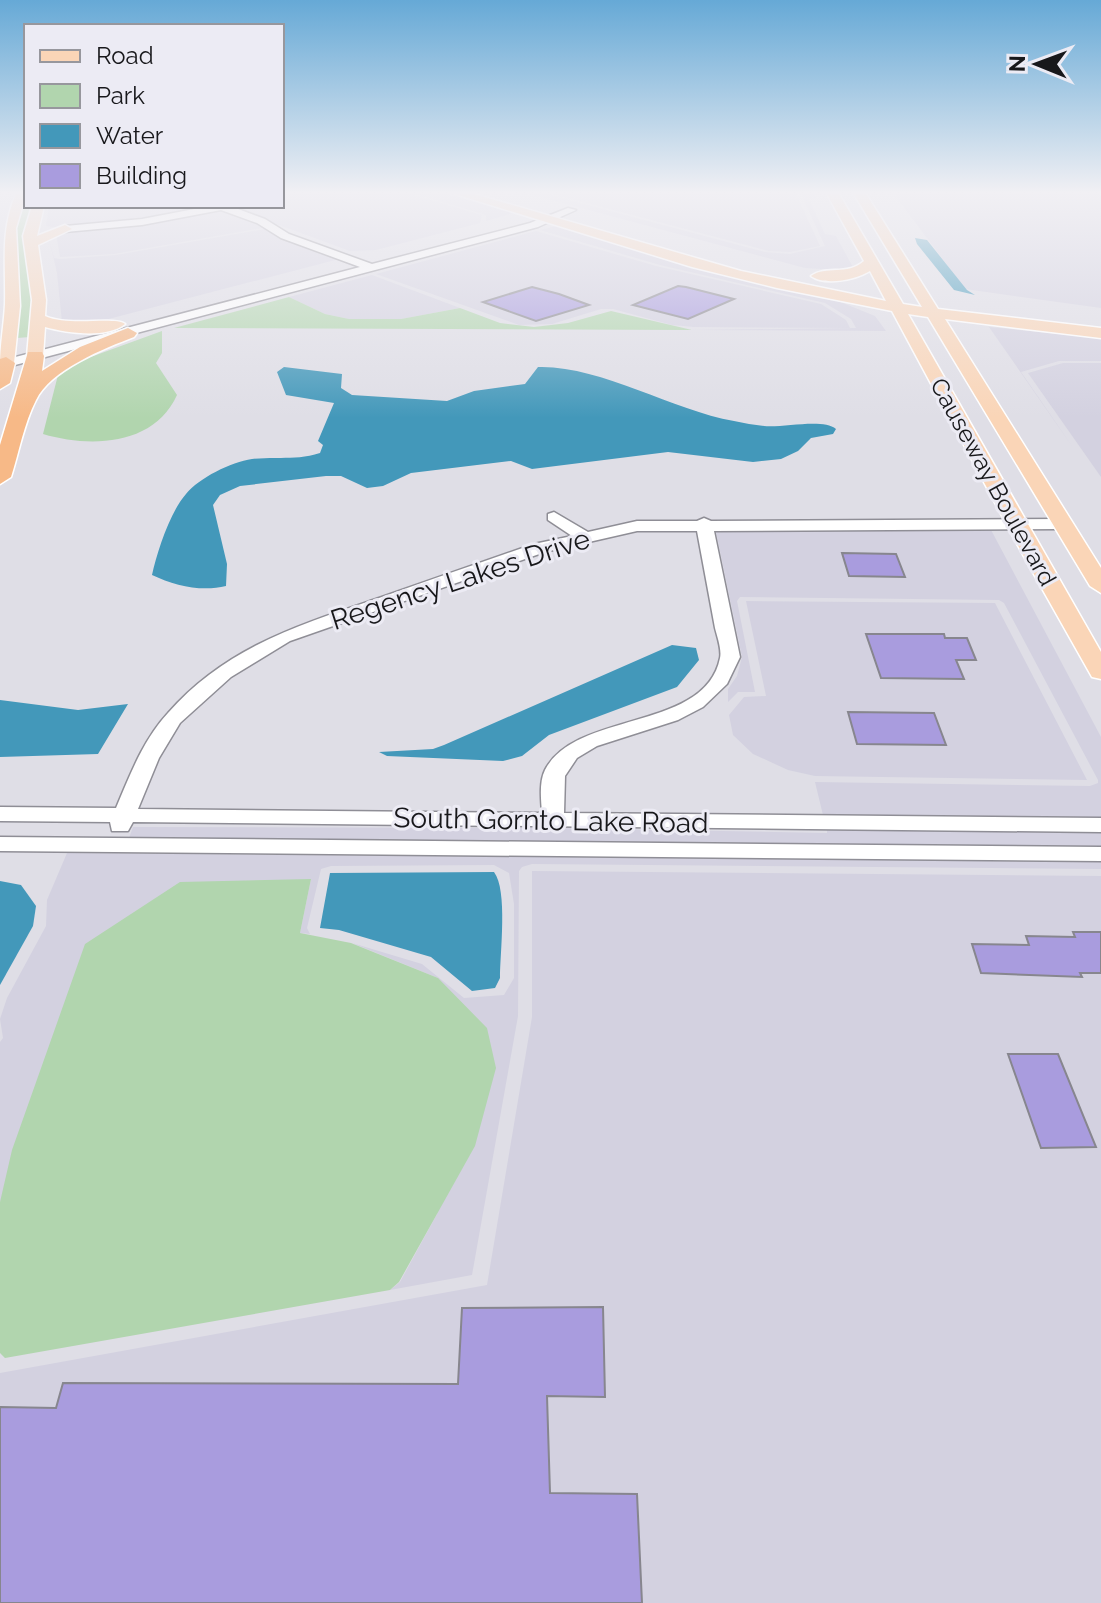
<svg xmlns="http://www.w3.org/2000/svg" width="1101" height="1603" font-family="Raleway,sans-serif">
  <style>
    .built { fill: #d3d1e0 }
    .green { fill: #b1d5ae }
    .water { fill: #4398ba }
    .building { fill: #a99cde; stroke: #87868e; stroke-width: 2 }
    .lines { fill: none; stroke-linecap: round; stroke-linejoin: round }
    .minor-casing { stroke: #8f8e96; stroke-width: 3 }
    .major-casing { stroke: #fff; stroke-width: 3 }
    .highway-casing { stroke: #fff; stroke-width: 3 }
    .minor { fill: #fff; fill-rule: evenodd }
    .major { fill: #fad5b7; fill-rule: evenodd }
    .highway { fill: #f7b987; fill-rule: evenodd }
    .labels { text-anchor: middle; stroke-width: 6; stroke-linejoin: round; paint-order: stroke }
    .far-street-label { font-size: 24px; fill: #18181b; stroke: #ecebf4 }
    .street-label { font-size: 28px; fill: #18181b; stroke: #ecebf4 }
  </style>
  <rect width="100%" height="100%" fill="#dfdee6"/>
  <!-- built -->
  <g class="built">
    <path d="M282 194H410L482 215 480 223 376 250 350 251 279 225 114 254 60 257 56 233 145 223 232 206H282Z"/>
    <path d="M416 194H446L513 213 486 221V215Z"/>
    <path d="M529 194H546L765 252 790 254 825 246 801 194H814L816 198 809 199 825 234 836 236 855 271 805 268Z"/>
    <path d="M553 194H796L820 246 790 252 769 251Z"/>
    <path d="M894 194 1101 195V308L965 289Z"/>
    <path d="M49 206H217L152 219 60 228 46 226Z"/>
    <path d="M557 226 738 277 838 301 875 316 886 331 692 330 856 328 851 319 825 303 660 265 540 230Z"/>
    <path d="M265 229 280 237 339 259 97 322H62L57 273 54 260 48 236 54 258 60 259 116 255Z"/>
    <path d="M536 231 656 266 821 304 846 320 850 328 694 327 672 325 613 309H601L552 324 519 325 376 274Z"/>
    <path d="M372 275 460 308 401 319H349L325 314 289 297Z"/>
    <path d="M989 327 1101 338V361H1059L1021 372 1074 449Z"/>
    <path d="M1063 363H1101V477L1028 373Z"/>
    <path d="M715 527 990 528 1101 737V817L823 815 815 782 1090 786 1098 783V780L1004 603 999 600 740 597 737 601 755 692H738L728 702V689L737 676 742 657Z"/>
    <path d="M746 601 995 603 1087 780 815 776 788 770 753 754 733 735 729 715 744 697 766 696Z"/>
    <path d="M133 827 557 828 827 833V830L1101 832V846L129 838Z"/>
    <path d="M67 853 1101 862V869L532 864 522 867 519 871 518 1016 472 1275 390 1290 400 1282 437 1214 438 978 352 943 422 964 464 998 504 995 514 978V904L509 873 494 865 331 866 321 869 307 928 310 934 300 933 311 879 0 1202V1042L3 1038 0 1019 7 998 46 926 47 900Z"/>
    <path d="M532 871 1101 876V1603H0V1373L487 1285 532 1017Z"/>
  </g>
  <!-- green -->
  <g class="green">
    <path d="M26 196V206H32L25 236 31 289 30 337 17 338 13 234Z"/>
    <path d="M289 297 325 314 349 319H401L460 308 500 323 534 327 568 323 611 311 692 330 174 328Z"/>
    <path d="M162 331V353L156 363 177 395C154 446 90 448 43 434L59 371 66 366Z"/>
    <path d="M311 879 300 933 351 943 438 978 487 1028 496 1068 475 1146 399 1282 390 1290 5 1358 0 1353V1202L12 1150 85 944 180 882Z"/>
  </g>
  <!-- water -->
  <g class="water">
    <path d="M915 238 927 240 967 290 975 295 954 290 917 244Z"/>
    <path d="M284 367 342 374 341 388 352 395 447 401 474 391 525 384 538 367C599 365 672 410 734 421 744 423 754 425 764 426 783 428 823 418 836 429L833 434 811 438 798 451 781 459 753 462 668 452 532 469 511 461 411 473 383 486 367 488 341 476H326L240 486 220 495 213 505 227 564 226 586C202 592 175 586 152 575 157 552 170 512 186 494 199 478 231 462 252 459 276 456 295 461 320 453L323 445 318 441 334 403 286 395 277 372Z"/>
    <path d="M672 645 696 648 699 660 677 687 549 735 522 756 503 761 387 756 379 752 433 749 444 745Z"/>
    <path d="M0 700 78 710 128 704 98 754 0 757Z"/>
    <path d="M494 872C508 890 500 953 500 978L495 988 472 991 431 957 339 930 320 928 330 873Z"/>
    <path d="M0 881 21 885 36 906 33 926 0 985Z"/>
  </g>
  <!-- building -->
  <g class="building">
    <path d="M678 286 686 287 734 299 688 319 633 305Z"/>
    <path d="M532 287 559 294 589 305 536 321 483 302Z"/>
    <path d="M842 553 896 554 905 577 849 576Z"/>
    <path d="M866 634H944L945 638H967L976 660H956L964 679 881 678Z"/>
    <path d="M848 712 934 713 946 745 857 744Z"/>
    <path d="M1073 932H1101V973H1080L1082 977 981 973 972 944 1029 945 1026 936 1075 937Z"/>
    <path d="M1008 1054H1058L1096 1147 1041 1148Z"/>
    <path d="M603 1307 605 1397 547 1396 550 1493 637 1494 642 1603H0V1407L56 1408 63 1383 458 1384 462 1308Z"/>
  </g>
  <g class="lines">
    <!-- minor casing -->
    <g class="minor-casing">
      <g id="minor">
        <path d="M210 206H230L265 219 289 234 372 264 530 223 568 208 576 210 538 227 0 369V361L360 267 281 238 257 223 221 210 142 225 65 232 60 229 65 226 142 219Z"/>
        <path d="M554 512 588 532 637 521H697L704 518 711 521 1061 519 1069 524 1061 529 714 531 740 657 727 684 703 707 678 720 597 746 577 758 565 776 564 813 1101 818V832L133 822 128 831H112L110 822 0 821V807L116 808C130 775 143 740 168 713 226 647 299 625 379 598 430 580 482 562 534 544L572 536 548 520V514ZM637 531H697C703 563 709 595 715 628 717 636 722 650 720 658 705 732 576 710 545 770 539 782 541 799 542 813L138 809 159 758 180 723 231 677 290 641 545 552Z"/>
        <path d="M0 837 1101 847V861L0 851Z"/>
      </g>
    </g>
    <!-- major casing -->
    <g class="major-casing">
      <g id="major">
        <path d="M16 194H26L16 228 20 306 14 363 6 368 0 366C0 345 4 325 5 304 6 265 0 230 16 194Z"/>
        <path d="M455 194H474L741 271 886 301 870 271C855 280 825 286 811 276 826 265 847 276 864 261L827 194H839L903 304 922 307 854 194H866L938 309 1101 328V338L945 319 1101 568V593L1090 586 928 317 908 314 1101 652V679L1092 677 1022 553 892 311 777 288 692 267Z"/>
        <path d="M32 206H44L37 236 65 225 72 229 38 245 46 300 45 316C69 327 114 316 125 324 106 339 67 333 45 327L43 356 35 361 27 356 32 300 23 236Z"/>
      </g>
    </g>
    <!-- highway casing -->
    <g class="highway-casing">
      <g id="highway">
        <path d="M128 328 137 333 134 337C105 348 50 370 36 400 24 423 19 452 11 477L0 484V445L28 352H42L44 356 42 371 80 347Z"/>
        <path d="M6 357 15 363 10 383 0 389V359Z"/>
      </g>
    </g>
    <!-- minor -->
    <use href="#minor" class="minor"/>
    <!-- major -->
    <use href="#major" class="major"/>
    <!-- highway -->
    <use href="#highway" class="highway"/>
  </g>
  <!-- sky -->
  <linearGradient id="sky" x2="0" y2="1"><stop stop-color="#66a9d6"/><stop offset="0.46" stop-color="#f1f0f4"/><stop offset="1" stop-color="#f1f0f4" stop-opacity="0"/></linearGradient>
  <rect width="1101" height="418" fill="url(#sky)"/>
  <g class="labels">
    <!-- far-street labels -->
    <g class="far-street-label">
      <text transform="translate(993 482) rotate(61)" y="8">Causeway Boulevard</text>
    </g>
    <!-- street labels -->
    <g class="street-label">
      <text transform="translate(460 579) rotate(-18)" y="10">Regency Lakes Drive</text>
      <text transform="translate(551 820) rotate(1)" y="10">South Gornto Lake Road</text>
    </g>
  </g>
  <!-- legend -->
  <rect x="24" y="24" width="260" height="184" fill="#ecebf4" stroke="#97979d" stroke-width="2"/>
  <rect x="40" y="50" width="40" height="12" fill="#fad5b7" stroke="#97979d" stroke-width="2"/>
  <text x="96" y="64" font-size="24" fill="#18181b">Road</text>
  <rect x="40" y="84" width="40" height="24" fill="#b1d5ae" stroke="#97979d" stroke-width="2"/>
  <text x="96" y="104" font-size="24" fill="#18181b">Park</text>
  <rect x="40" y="124" width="40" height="24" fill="#4398ba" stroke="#97979d" stroke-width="2"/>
  <text x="96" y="144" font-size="24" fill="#18181b">Water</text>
  <rect x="40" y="164" width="40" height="24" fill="#a99cde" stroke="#97979d" stroke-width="2"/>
  <text x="96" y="184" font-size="24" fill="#18181b">Building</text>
  <!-- north arrow -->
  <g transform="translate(1037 64) rotate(271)" stroke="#ecebf4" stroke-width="6" paint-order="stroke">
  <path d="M0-6L14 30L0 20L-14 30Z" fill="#18181b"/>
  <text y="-12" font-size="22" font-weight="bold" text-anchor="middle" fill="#18181b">N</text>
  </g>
</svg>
